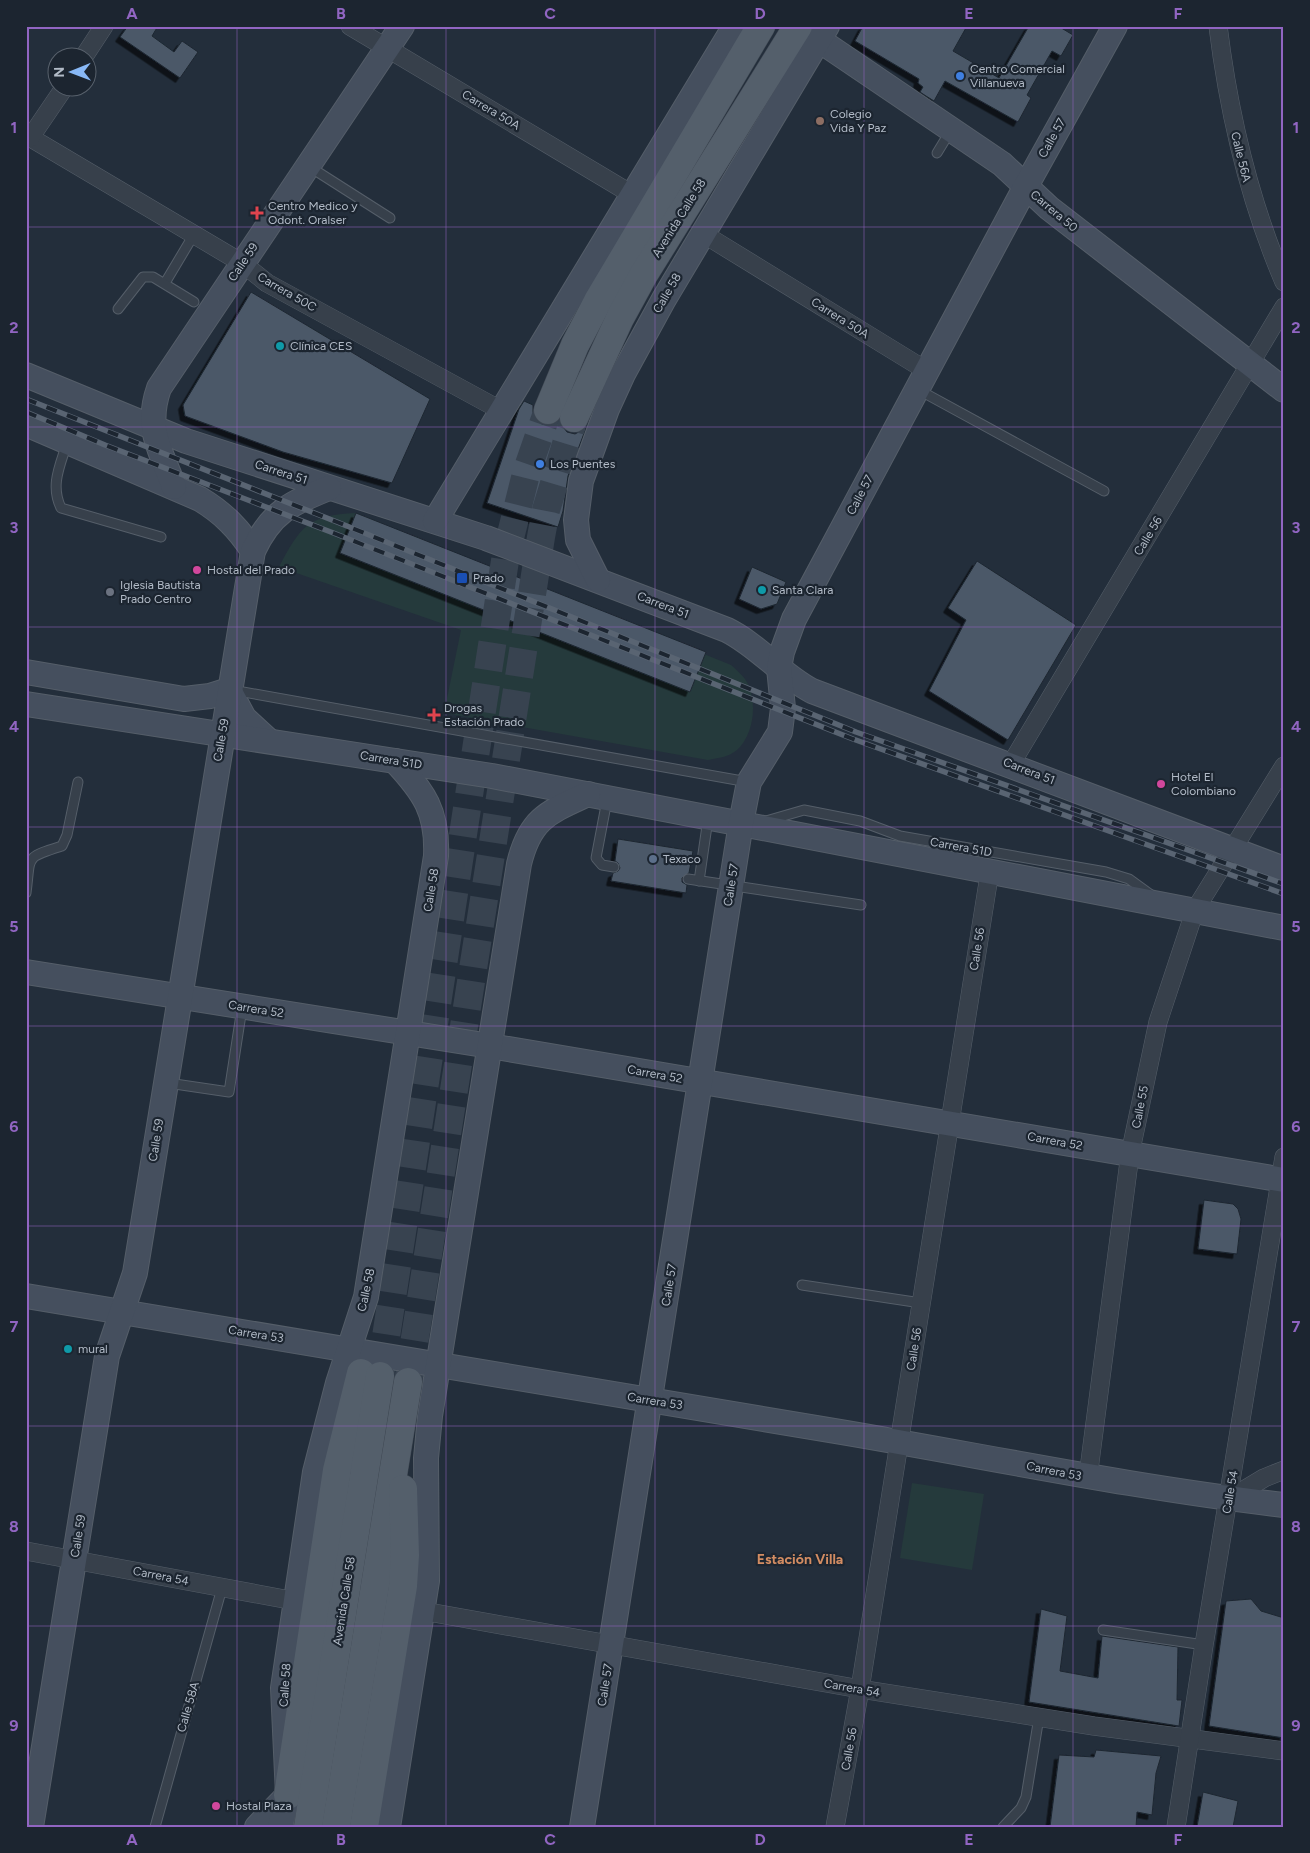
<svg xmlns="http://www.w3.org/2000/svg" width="1310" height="1853" font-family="Figtree,sans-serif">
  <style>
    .green { fill: #253a3c }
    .building { fill: #4c5967; stroke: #1e2732; filter: url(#shadow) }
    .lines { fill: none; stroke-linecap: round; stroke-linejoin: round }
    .primary-tunnel { stroke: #384350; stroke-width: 28; stroke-dasharray: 28 14; stroke-linecap: butt }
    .lane-casing { stroke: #555e69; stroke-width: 11 }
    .street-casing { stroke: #555e69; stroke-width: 19 }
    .secondary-casing { stroke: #555e69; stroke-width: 26 }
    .primary-casing { stroke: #404954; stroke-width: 29 }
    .lane { stroke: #37404b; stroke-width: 9 }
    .street { stroke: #37404b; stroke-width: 18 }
    .secondary { stroke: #454f5e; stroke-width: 24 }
    .primary { stroke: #545f6b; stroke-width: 28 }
    .rail-casing { stroke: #596472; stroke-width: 5.5 }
    .rail { stroke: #1c2530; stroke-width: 4; stroke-dasharray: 11; stroke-linecap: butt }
    .grid { fill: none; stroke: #9165c2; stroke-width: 1; stroke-opacity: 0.55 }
    .shop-dot { fill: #3f7fe0; stroke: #1c2530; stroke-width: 2 }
    .education-dot { fill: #8d6e63; stroke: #1c2530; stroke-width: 2 }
    .health-dot { fill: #e0444e; stroke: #1c2530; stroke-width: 2 }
    .culture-dot { fill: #0f9aa8; stroke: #1c2530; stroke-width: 2 }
    .hotel-dot { fill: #d1479c; stroke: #1c2530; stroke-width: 2 }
    .transit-dot { fill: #1a4fb4; stroke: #1c2530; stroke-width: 2 }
    .worship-dot { fill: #6b7280; stroke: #1c2530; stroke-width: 2 }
    .service-dot { fill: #5c6f8a; stroke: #1c2530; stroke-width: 2 }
    .labels { text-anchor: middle; stroke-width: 4.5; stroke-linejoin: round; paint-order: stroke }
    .poi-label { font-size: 12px; fill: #b2bbc7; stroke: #1c2530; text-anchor: start }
    .street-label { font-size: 12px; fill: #b2bbc7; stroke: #1c2530 }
    .neighbourhood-label { font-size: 14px; font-weight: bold; fill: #d28c62; stroke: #1c2530 }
    .neatline { fill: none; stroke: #9165c2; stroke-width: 2 }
    .grid-label { font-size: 16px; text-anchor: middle; font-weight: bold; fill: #9165c2 }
  </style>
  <defs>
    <filter id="shadow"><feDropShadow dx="-4.5" dy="4.5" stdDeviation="0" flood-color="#0009"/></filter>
  </defs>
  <rect width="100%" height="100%" fill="#232e3b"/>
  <!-- green -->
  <g class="green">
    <path d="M356 513 731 665C736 669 741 674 745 679 758 698 755 734 737 750 729 757 718 758 708 760L444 713 461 630 279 567C300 527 308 515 356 513Z"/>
    <path d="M912 1483 984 1494 972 1570 900 1558Z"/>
  </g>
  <!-- building -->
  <g class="building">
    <path d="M128 26H158L152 36 174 52 182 41 198 52 180 78 120 37Z"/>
    <path d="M863 26H967L953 51 999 78 1029 26H1058L1073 35 1061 56 1052 51 1027 95 1031 98 1018 122 945 81 934 101 926 96 920 92 923 87 918 83 919 79 855 41Z"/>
    <path d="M251 292 430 399 392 483 283 452 185 416 183 405Z"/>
    <path d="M524 401 533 405V412L535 419 542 424 550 425 559 421 567 432 575 434 586 428 568 476 563 511 558 527 487 503 519 409Z"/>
    <path d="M356 513 706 652 690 692 340 553Z"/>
    <path d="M977 561 1076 625 1008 740 929 691 966 620 948 608Z"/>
    <path d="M752 567 786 582 777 604 761 609 739 599Z"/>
    <path d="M618 839 693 851 689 873 682 878V882L687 885 686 893 611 881 613 873 618 871 620 868 618 863 615 861Z"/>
    <path d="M1204 1200 1233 1204 1238 1209 1241 1219 1237 1254 1198 1249Z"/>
    <path d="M1251 1599 1261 1611 1284 1618V1738L1209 1726 1226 1601Z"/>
    <path d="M1041 1609 1067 1616 1060 1671 1098 1678 1102 1636 1178 1647 1177 1700H1182L1179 1726 1029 1702Z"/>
    <path d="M1096 1750 1161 1756 1156 1773 1152 1815 1137 1812 1136 1827H1050L1059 1755 1094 1757Z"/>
    <path d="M1203 1792 1238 1801 1233 1827H1197Z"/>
  </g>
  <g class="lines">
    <!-- primary-tunnel -->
    <g class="primary-tunnel">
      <path d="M380 1376 506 554 527 470 548 410"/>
      <path d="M408 1382 541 537 546 510 574 418"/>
    </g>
    <!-- lane casing -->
    <g class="lane-casing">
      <g id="lane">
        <path d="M937 153 951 130"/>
        <path d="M310 167 390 218"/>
        <path d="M165 283 193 236"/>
        <path d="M118 309 143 277H153L194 302"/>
        <path d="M917 389 1104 491"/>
        <path d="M67 443C60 466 50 485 61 508L161 537"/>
        <path d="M232 690 748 782"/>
        <path d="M607 800 596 858 602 865 614 867"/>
        <path d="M766 821 804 810 860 821 900 836 1106 872 1129 879 1151 895"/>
        <path d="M688 879 861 905"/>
        <path d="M699 881 708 819"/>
        <path d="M26 893C31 855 24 858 62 846L67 835 78 782"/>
        <path d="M168 1083 229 1092 242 1008"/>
        <path d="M802 1285 921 1303"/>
        <path d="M1103 1630 1204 1645"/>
        <path d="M155 1827 222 1588"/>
        <path d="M1003 1827 1021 1808 1026 1797 1039 1717"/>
      </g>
    </g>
    <!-- street casing -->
    <g class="street-casing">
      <g id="street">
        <path d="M350 26 633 195"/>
        <path d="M1218 26C1229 116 1249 200 1284 282"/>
        <path d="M83 58 104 26"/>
        <path d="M26 135 242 263 267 283 502 411"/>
        <path d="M30 138 64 88"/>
        <path d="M702 233 927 371"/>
        <path d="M1011 764 1284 307"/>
        <path d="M1088 1477 1130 1154 1158 1022 1195 910 1284 766"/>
        <path d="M1229 1499 1264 1478 1284 1470"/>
        <path d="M26 1551 295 1601"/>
        <path d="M423 1611 860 1689 1094 1726 1284 1751"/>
        <path d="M835 1827 860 1689 990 870"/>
        <path d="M1176 1827 1204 1645 1284 1157"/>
      </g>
    </g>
    <!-- secondary casing -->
    <g class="secondary-casing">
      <g id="secondary">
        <path d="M819 40 1002 164 1049 208 1284 390"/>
        <path d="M26 375 186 441 486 538 727 630C759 646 781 675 812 691L1284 869"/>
        <path d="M26 424 200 499C223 513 238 528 253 551"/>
        <path d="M174 487C160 449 145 428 159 388L402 26"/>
        <path d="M435 521 735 26"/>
        <path d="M598 580 578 540 576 520 581 481 607 409 623 374 664 299 827 26"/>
        <path d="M26 672 184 699 210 696 229 690 244 718 268 740"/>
        <path d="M26 704 492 776 1284 928"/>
        <path d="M26 972 490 1046 1284 1180"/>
        <path d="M26 1296C298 1341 570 1386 841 1432 989 1457 1135 1488 1284 1505"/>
        <path d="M31 1827 107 1356 135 1273 253 551C271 512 291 503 329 488"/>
        <path d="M257 1827 288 1795"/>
        <path d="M280 1827 288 1795 283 1688 315 1472 338 1383 366 1297 436 856C438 812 424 792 395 761"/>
        <path d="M388 1827 427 1581 426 1458 430 1416 519 864C530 818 549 812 588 794"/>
        <path d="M582 1827 741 823 749 782 780 732 783 708 779 668 782 652 794 619 1026 186 1115 26"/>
      </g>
    </g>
    <!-- primary casing -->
    <g class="primary-casing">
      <g id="primary">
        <path d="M548 410 575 345 598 301 761 26"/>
        <path d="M574 418 620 318 644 274 798 26"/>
        <path d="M288 1795 337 1470 361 1373"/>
        <path d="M308 1827 380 1376"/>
        <path d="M336 1827 408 1382"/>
        <path d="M364 1827 403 1586 405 1555 403 1489"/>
      </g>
    </g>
    <!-- lane -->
    <use href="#lane" class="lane"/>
    <!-- street -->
    <use href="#street" class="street"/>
    <!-- secondary -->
    <use href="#secondary" class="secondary"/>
    <!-- primary -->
    <use href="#primary" class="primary"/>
    <!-- rail casing -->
    <g class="rail-casing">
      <g id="rail">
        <path d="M26 399 337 522 856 732 1284 884"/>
        <path d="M26 412 105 445 336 534 853 739 1284 894"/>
      </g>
    </g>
    <!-- rail -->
    <use href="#rail" class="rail"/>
  </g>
  <!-- grid -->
  <path class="grid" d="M237 26V1827M446 26V1827M655 26V1827M864 26V1827M1073 26V1827M26 227H1284M26 427H1284M26 627H1284M26 827H1284M26 1026H1284M26 1226H1284M26 1426H1284M26 1626H1284"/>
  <!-- markers -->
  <g class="shop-dot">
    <circle cx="960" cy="76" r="5"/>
    <circle cx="540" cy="464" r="5"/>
  </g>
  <circle class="education-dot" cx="820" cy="121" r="5"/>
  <g class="health-dot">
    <path d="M254.5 205.5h5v5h5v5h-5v5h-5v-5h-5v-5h5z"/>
    <path d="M431.5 707.5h5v5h5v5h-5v5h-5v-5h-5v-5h5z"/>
  </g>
  <g class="culture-dot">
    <circle cx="280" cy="346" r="5"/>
    <circle cx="762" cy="590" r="5"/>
    <circle cx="68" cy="1349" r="5"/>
  </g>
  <g class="hotel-dot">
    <circle cx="197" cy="570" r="5"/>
    <circle cx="1161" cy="784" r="5"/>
    <circle cx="216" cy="1806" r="5"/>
  </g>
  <rect class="transit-dot" x="456" y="572" width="12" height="12" rx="2.5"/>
  <circle class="worship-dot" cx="110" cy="592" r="5"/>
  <circle class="service-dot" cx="653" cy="859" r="5"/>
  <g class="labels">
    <!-- poi labels -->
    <g class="poi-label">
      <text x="970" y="73">Centro Comercial<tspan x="970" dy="14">Villanueva</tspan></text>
      <text x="830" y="118">Colegio<tspan x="830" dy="14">Vida Y Paz</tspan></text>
      <text x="268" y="210">Centro Medico y<tspan x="268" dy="14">Odont. Oralser</tspan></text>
      <text x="290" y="350">Clínica CES</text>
      <text x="550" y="468">Los Puentes</text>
      <text x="207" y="574">Hostal del Prado</text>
      <text x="473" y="582">Prado</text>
      <text x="120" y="589">Iglesia Bautista<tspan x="120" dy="14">Prado Centro</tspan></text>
      <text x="772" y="594">Santa Clara</text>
      <text x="444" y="712">Drogas<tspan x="444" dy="14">Estación Prado</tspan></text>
      <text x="1171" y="781">Hotel El<tspan x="1171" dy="14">Colombiano</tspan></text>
      <text x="663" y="863">Texaco</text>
      <text x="78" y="1353">mural</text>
      <text x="226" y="1810">Hostal Plaza</text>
    </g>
    <!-- street labels -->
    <g class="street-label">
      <text transform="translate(491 110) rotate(31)" y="4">Carrera 50A</text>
      <text transform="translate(1052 138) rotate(-61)" y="4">Calle 57</text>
      <text transform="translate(1241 157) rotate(76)" y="4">Calle 56A</text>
      <text transform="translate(1054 211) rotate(40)" y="4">Carrera 50</text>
      <text transform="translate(679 218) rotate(-58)" y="4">Avenida Calle 58</text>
      <text transform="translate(243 262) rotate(-56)" y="4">Calle 59</text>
      <text transform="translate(287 292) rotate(30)" y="4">Carrera 50C</text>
      <text transform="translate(667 293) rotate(-60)" y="4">Calle 58</text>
      <text transform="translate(840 318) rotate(32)" y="4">Carrera 50A</text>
      <text transform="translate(281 472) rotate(18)" y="4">Carrera 51</text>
      <text transform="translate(860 495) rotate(-62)" y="4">Calle 57</text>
      <text transform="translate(1148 536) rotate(-59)" y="4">Calle 56</text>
      <text transform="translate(663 605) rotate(21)" y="4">Carrera 51</text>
      <text transform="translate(221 740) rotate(-80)" y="4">Calle 59</text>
      <text transform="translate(391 760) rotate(9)" y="4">Carrera 51D</text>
      <text transform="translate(1029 771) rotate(21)" y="4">Carrera 51</text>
      <text transform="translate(961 847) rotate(10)" y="4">Carrera 51D</text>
      <text transform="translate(731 885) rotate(-81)" y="4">Calle 57</text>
      <text transform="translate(431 890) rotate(-81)" y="4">Calle 58</text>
      <text transform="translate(977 949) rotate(-81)" y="4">Calle 56</text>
      <text transform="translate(256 1009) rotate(9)" y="4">Carrera 52</text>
      <text transform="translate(655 1074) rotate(10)" y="4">Carrera 52</text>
      <text transform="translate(1140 1107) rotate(-79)" y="4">Calle 55</text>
      <text transform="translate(156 1140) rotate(-81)" y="4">Calle 59</text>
      <text transform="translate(1055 1141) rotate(10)" y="4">Carrera 52</text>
      <text transform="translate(669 1285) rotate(-81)" y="4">Calle 57</text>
      <text transform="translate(366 1290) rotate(-78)" y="4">Calle 58</text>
      <text transform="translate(256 1334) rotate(9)" y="4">Carrera 53</text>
      <text transform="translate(914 1349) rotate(-81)" y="4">Calle 56</text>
      <text transform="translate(655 1401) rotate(9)" y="4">Carrera 53</text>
      <text transform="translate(1054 1471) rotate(11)" y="4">Carrera 53</text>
      <text transform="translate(1230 1492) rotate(-80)" y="4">Calle 54</text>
      <text transform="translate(78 1536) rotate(-81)" y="4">Calle 59</text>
      <text transform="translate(161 1576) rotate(11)" y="4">Carrera 54</text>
      <text transform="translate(344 1601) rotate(-81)" y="4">Avenida Calle 58</text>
      <text transform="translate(285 1685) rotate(-86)" y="4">Calle 58</text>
      <text transform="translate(605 1685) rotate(-81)" y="4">Calle 57</text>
      <text transform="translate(852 1688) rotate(10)" y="4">Carrera 54</text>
      <text transform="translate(188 1707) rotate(-74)" y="4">Calle 58A</text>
      <text transform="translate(849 1749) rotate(-80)" y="4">Calle 56</text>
    </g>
    <!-- neighbourhood labels -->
    <g class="neighbourhood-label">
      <text x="800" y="1564">Estación Villa</text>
    </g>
  </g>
  <!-- border -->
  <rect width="1310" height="1853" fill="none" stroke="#1c2530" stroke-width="55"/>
  <!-- north arrow -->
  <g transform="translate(72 72) rotate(269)"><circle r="24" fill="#1c2530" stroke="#58616c"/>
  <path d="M0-4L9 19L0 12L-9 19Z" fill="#88b8f6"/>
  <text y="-8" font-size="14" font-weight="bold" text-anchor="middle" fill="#b2bbc7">N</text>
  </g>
  <rect x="28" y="28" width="1254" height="1798" class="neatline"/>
  <g class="grid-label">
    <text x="132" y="19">A</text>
    <text x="341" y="19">B</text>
    <text x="550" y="19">C</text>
    <text x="760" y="19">D</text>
    <text x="969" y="19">E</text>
    <text x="1178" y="19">F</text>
    <text x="14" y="133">1</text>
    <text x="1296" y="133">1</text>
    <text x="14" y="333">2</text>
    <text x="1296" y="333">2</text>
    <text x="14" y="533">3</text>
    <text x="1296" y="533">3</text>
    <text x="14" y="732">4</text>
    <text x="1296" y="732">4</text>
    <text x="14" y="932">5</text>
    <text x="1296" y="932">5</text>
    <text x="14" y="1132">6</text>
    <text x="1296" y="1132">6</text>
    <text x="14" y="1332">7</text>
    <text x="1296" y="1332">7</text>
    <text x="14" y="1532">8</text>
    <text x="1296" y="1532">8</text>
    <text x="14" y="1731">9</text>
    <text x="1296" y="1731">9</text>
    <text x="132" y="1845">A</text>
    <text x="341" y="1845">B</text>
    <text x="550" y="1845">C</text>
    <text x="760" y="1845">D</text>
    <text x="969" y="1845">E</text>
    <text x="1178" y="1845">F</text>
  </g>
</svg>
